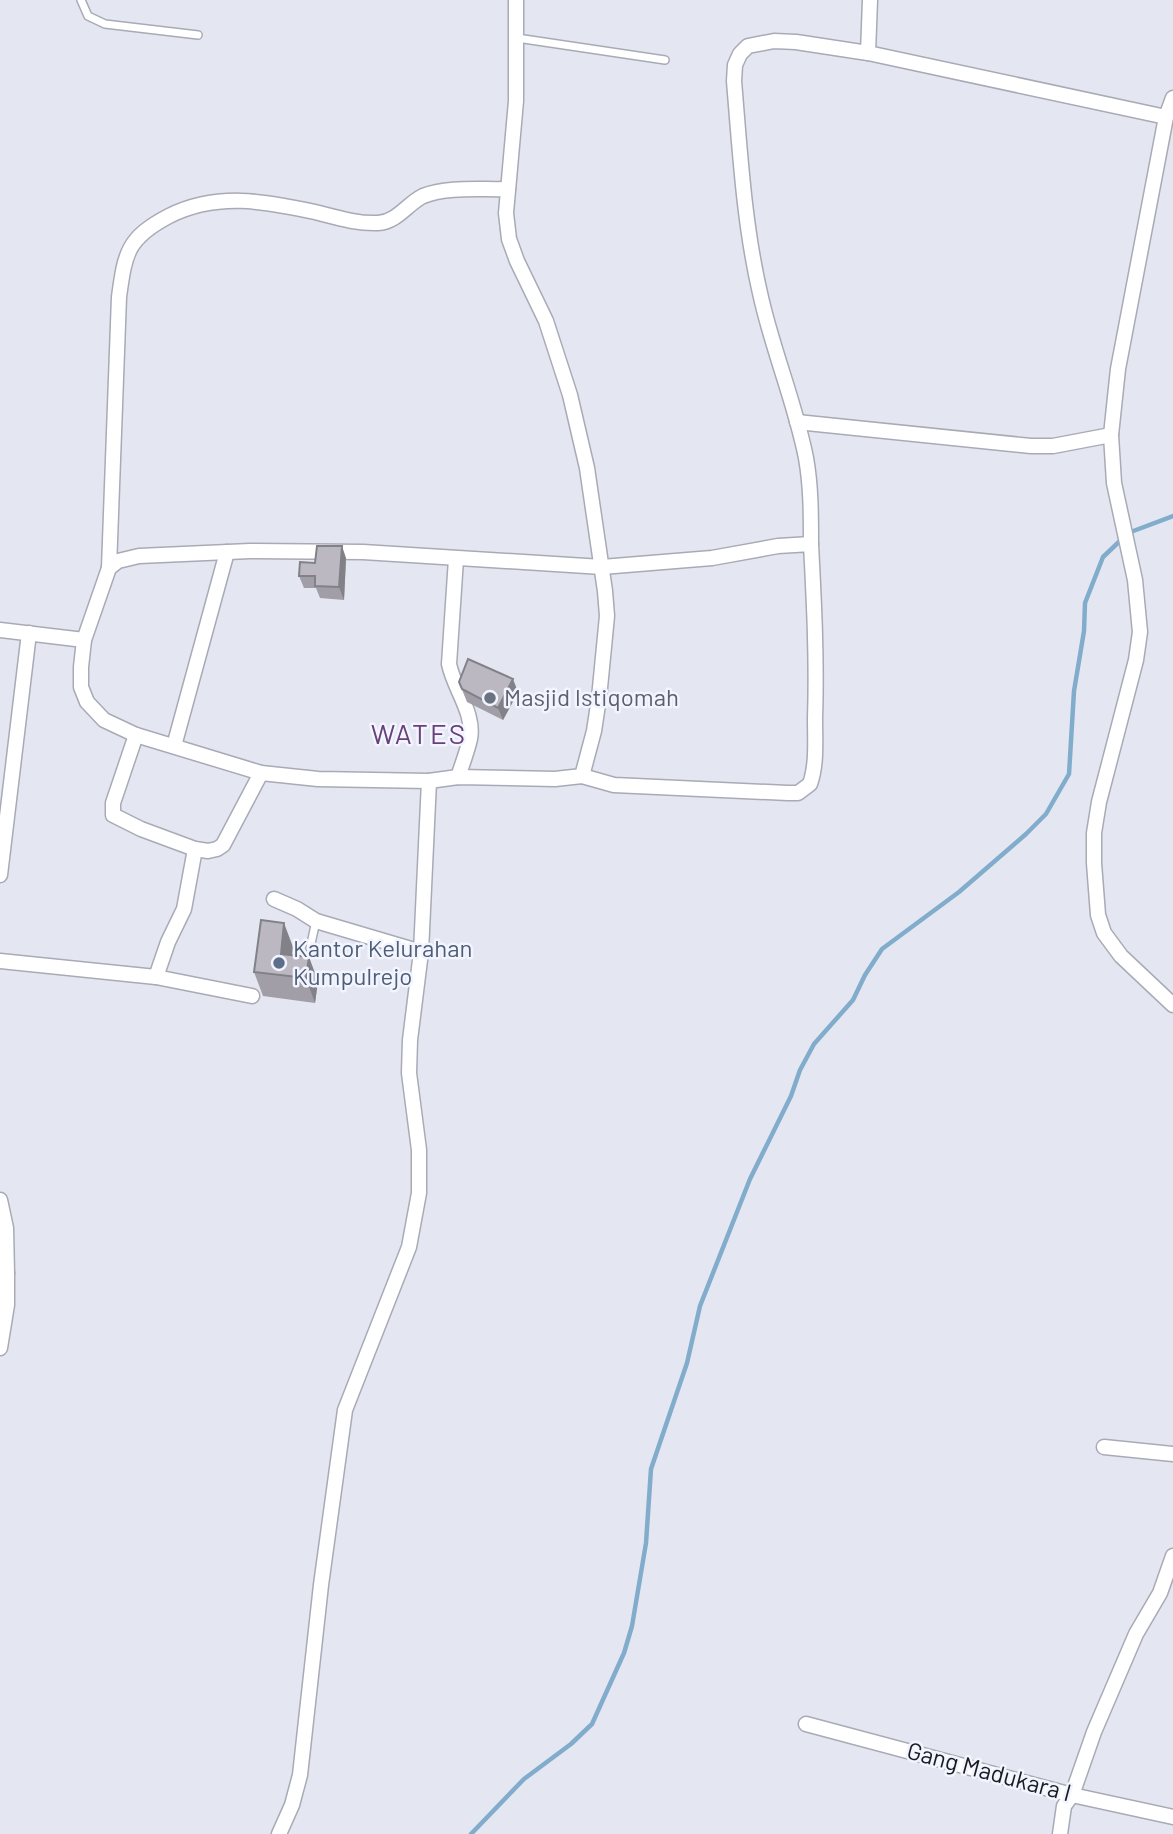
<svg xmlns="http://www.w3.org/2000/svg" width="1173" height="1834" font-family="Barlow,sans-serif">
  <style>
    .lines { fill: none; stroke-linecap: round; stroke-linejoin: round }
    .stream { stroke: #82accb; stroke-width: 4.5 }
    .service-casing { stroke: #a8abb5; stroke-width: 10 }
    .minor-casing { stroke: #a8abb5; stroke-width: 17 }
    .service { stroke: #fff; stroke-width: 7 }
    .minor { stroke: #fff; stroke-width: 14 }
    .wall { fill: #a19ea7 }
    .shaded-wall { fill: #838188 }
    .building { fill: #bbb8c2; stroke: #838188; stroke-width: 2 }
    .worship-dot { fill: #6b7280; stroke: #f2f4ff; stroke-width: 2.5 }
    .service-dot { fill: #5c6f8a; stroke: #f2f4ff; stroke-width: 2.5 }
    .labels { text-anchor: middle; stroke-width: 5; stroke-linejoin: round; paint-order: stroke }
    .worship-label { font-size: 24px; fill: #5b616d; stroke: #f2f4ff; text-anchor: start }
    .service-label { font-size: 24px; fill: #4e5e75; stroke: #f2f4ff; text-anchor: start }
    .street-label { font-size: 24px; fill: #1a1b1f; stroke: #f2f4ff }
    .quarter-label { font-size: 28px; letter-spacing: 2px; fill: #68417a; stroke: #f2f4ff }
  </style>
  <rect width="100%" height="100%" fill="#e4e7f1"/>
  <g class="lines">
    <!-- stream -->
    <g class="stream">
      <path d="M1128 533 1173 516"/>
      <path d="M471 1834 524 1779 571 1744 592 1724 624 1653 632 1626 646 1543 651 1469 687 1363 700 1306 750 1179 791 1096 800 1070 814 1044 853 1000 865 975 882 949 959 892 1026 834 1046 814 1069 774 1074 691 1084 631 1085 603 1103 557 1122 539"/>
    </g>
    <!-- service casing -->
    <g class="service-casing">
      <g id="service">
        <path d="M81 0 88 16 105 24 198 35"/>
        <path d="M517 38 665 60"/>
        <path d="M310 948 316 921"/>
      </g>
    </g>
    <!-- minor casing -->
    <g class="minor-casing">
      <g id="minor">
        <path d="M868 53 870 0"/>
        <path d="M1173 98 1166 117 1118 369 1111 435 1114 483 1135 580 1140 632 1136 660 1099 802 1094 833V863L1098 915 1104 933 1121 956 1173 1005"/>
        <path d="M797 422 1031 446H1053L1111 435"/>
        <path d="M811 544C811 515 811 486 806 458 795 402 772 349 760 293 744 224 740 152 734 81L735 65 740 54 748 46 774 41 796 42 868 53 1166 117"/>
        <path d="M456 559 449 664C454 689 475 713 470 739 467 752 462 765 458 777"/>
        <path d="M109 568 119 297C125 253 127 238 169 216 217 192 264 201 315 212 335 217 357 224 378 223 397 222 407 204 423 196 448 186 482 190 508 189"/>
        <path d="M0 630 84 640"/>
        <path d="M136 735 113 803V815L141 829 195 849 208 851 217 849 223 845 261 773"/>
        <path d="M174 746 227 552"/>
        <path d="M429 781 318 779 261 773 136 735 104 720 87 702 81 687V667L84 640 109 568 118 561 139 556 250 551 363 552 602 567 712 558 778 546 811 544C814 602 817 660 815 719 815 740 817 764 810 784L798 793H788L614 785 582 776"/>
        <path d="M0 875 29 633"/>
        <path d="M274 899 297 909 316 921 421 952"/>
        <path d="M0 961 156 977 252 996"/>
        <path d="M156 977 168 942 184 909 195 849"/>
        <path d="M0 1200 6 1228 7 1273H0"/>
        <path d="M0 1348 7 1305V1273"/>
        <path d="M1104 1447 1173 1454"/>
        <path d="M806 1724 1072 1795 1173 1817"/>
        <path d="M279 1834 292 1805 300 1775 321 1585 345 1410 409 1247 419 1193V1150L409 1073 410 1040 421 952 429 781 458 777 555 779 582 776 594 731 599 698 607 616 605 591 587 468 570 395 546 321 517 261 509 239 506 213 516 101V0"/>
        <path d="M1060 1834 1064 1806 1072 1795 1094 1732 1136 1634 1160 1593 1173 1556"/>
      </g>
    </g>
    <!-- service -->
    <use href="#service" class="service"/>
    <!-- minor -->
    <use href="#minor" class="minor"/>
  </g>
  <!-- wall -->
  <g class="wall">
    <path d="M346 558 344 600 320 598 316 588H304L299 576 315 563Z"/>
    <path d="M459 682 518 692 503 720 467 702Z"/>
    <path d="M293 947 292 955 318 981 315 1003 263 996 254 972Z"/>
  </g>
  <!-- shaded-wall -->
  <g class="shaded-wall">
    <path d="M342 546 346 558 344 600 339 587Z"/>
    <path d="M513 679 518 692 503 720 498 708Z"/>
    <path d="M284 923 293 947 289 978 281 954Z"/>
    <path d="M309 957 318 981 315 1003 306 978Z"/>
  </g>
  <!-- building -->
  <g class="building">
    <path d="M317 546H342L339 587 315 586V576H299L300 562 315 563Z"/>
    <path d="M468 659 513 679 498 708 462 689 459 682Z"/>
    <path d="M261 920 284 923 281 954 309 957 306 978 254 972Z"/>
  </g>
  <!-- markers -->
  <circle class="worship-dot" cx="490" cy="698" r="7"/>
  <circle class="service-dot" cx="279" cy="963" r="7"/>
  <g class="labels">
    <!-- worship labels -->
    <g class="worship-label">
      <text x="504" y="706">Masjid Istiqomah</text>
    </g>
    <!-- service labels -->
    <g class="service-label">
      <text x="293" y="957">Kantor Kelurahan<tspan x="293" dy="28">Kumpulrejo</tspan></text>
    </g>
    <!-- street labels -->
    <g class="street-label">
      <text transform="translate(989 1772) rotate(15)" y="8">Gang Madukara I</text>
    </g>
    <!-- quarter labels -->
    <g class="quarter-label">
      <text x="419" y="744">WATES</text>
    </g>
  </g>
</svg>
